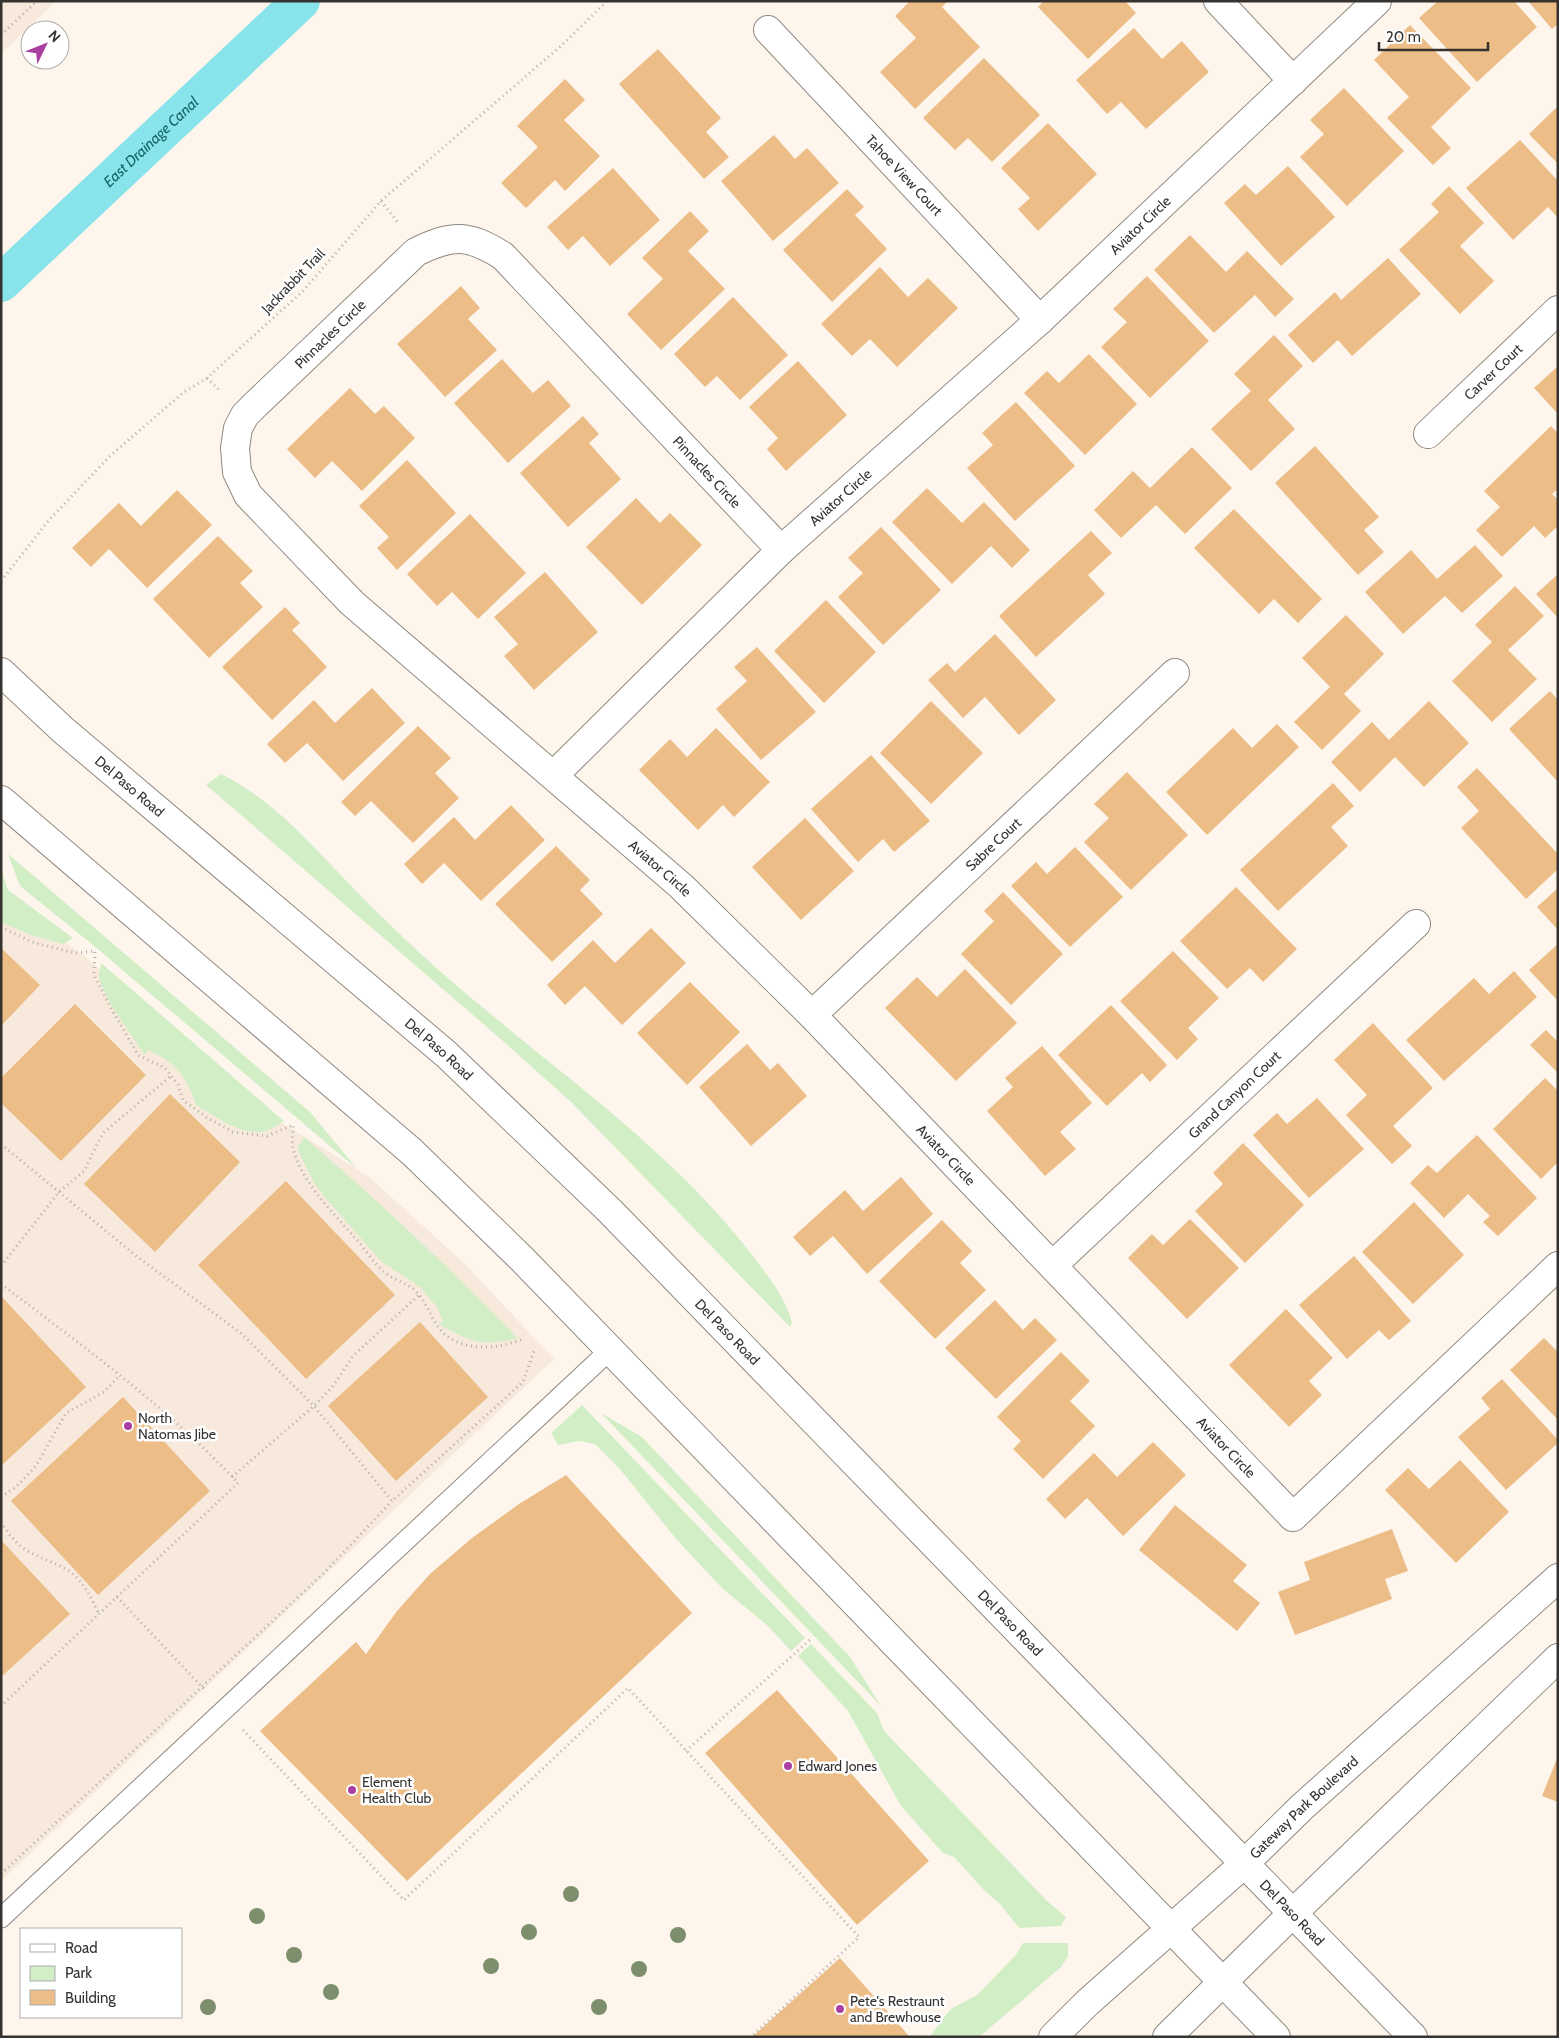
<svg xmlns="http://www.w3.org/2000/svg" width="1559" height="2038" font-family="Cabin,sans-serif">
  <style>
    .built { fill: #f7e9db }
    .green { fill: #d1eec6 }
    .lines { fill: none; stroke-linecap: round; stroke-linejoin: round }
    .canal { stroke: #88e4ea; stroke-width: 38 }
    .building { fill: #ecbd87 }
    .service-casing { stroke: #908981; stroke-width: 21 }
    .minor-casing { stroke: #908981; stroke-width: 30 }
    .tertiary-casing { stroke: #908981; stroke-width: 30 }
    .secondary-casing { stroke: #908981; stroke-width: 30 }
    .path { stroke: #b4aea7; stroke-width: 3; stroke-dasharray: 1 4; stroke-linecap: butt }
    .service { stroke: #fff; stroke-width: 19 }
    .minor { stroke: #fff; stroke-width: 28 }
    .tertiary { stroke: #fff; stroke-width: 28 }
    .secondary { stroke: #fff; stroke-width: 28 }
    .tree { fill: #7c8e6b }
    .poi-dot { fill: #a93fa0; stroke: #fff; stroke-width: 2 }
    .labels { text-anchor: middle; stroke-width: 5; stroke-linejoin: round; paint-order: stroke }
    .street-label { font-size: 14px; fill: #35322f; stroke: #fff }
    .poi-label { font-size: 14px; fill: #35322f; stroke: #fff; text-anchor: start }
    .water-label { font-size: 15px; font-style: italic; fill: #156367; stroke: #fff }
  </style>
  <rect width="100%" height="100%" fill="#fef6ed"/>
  <!-- built -->
  <g class="built">
    <path d="M1 1H56L1 54Z"/>
    <path d="M1 895 87 958 260 1109 368 1176 465 1264 554 1359 1 1881Z"/>
  </g>
  <!-- green -->
  <g class="green">
    <path d="M221 774C279 803 316 851 362 897 380 916 400 934 420 953 528 1053 658 1134 749 1251 766 1274 785 1295 792 1323L790 1327 571 1102 503 1041 206 785Z"/>
    <path d="M8 854 310 1112 357 1169 93 945 20 886Z"/>
    <path d="M1 869 8 890 73 938 63 944 31 935 1 922Z"/>
    <path d="M101 963 284 1121C280 1123 275 1127 271 1129 245 1140 217 1117 196 1105 187 1077 175 1061 147 1050L145 1055C134 1039 100 993 99 975 99 971 101 967 101 963Z"/>
    <path d="M304 1137C378 1201 450 1267 517 1338 482 1348 468 1341 439 1324L443 1321 437 1307 419 1286 382 1262 328 1201 313 1181 297 1148Z"/>
    <path d="M582 1405 805 1638 791 1651 769 1627 723 1589 677 1540 619 1468 595 1444 579 1441 558 1445 551 1433Z"/>
    <path d="M601 1413 642 1437 850 1657 881 1706Z"/>
    <path d="M811 1644 877 1713 884 1731 1046 1900 1066 1917 1061 1926 1019 1928 1000 1904 985 1891 954 1857 943 1853 901 1806 848 1711 798 1656Z"/>
    <path d="M1023 1943H1068V1956L1061 1967 979 2037H930L940 2022 951 2009 977 1995 1016 1955Z"/>
  </g>
  <g class="lines">
    <!-- canal -->
    <path class="canal" id="s1" d="M1 283 301 1"/>
  </g>
  <!-- building -->
  <g class="building">
    <path d="M910 1H948L942 7 980 47 915 109 880 72 916 38 895 16Z"/>
    <path d="M1044 1H1125L1136 13 1088 59 1038 7Z"/>
    <path d="M1438 1H1514L1537 27 1477 82 1419 18Z"/>
    <path d="M1528 1H1558V24L1552 29Z"/>
    <path d="M1410 25 1471 88 1431 127 1451 148 1433 165 1387 118 1409 97 1374 60Z"/>
    <path d="M1134 28 1162 59 1182 41 1209 72 1146 129 1121 102 1107 114 1076 80Z"/>
    <path d="M658 49 721 118 706 132 729 157 704 179 619 84Z"/>
    <path d="M984 58 1040 115 992 162 968 138 955 150 923 118Z"/>
    <path d="M565 79 585 100 564 120 600 156 565 191 555 180 526 208 501 183 538 147 517 126Z"/>
    <path d="M1344 88 1404 151 1347 206 1300 157 1324 134 1310 120Z"/>
    <path d="M1558 106V164L1529 134Z"/>
    <path d="M1048 123 1097 174 1038 231 1018 209 1030 198 1001 168Z"/>
    <path d="M774 135 795 159 807 148 839 183 773 241 721 181Z"/>
    <path d="M1520 140 1558 181V218L1548 207 1513 240 1466 188Z"/>
    <path d="M1288 166 1335 217 1281 266 1224 203 1245 184 1256 195Z"/>
    <path d="M613 168 660 220 610 266 583 236 568 250 547 227Z"/>
    <path d="M1449 186 1484 223 1460 246 1494 281 1460 314 1399 250 1439 212 1431 204Z"/>
    <path d="M847 189 864 207 855 215 887 249 832 302 783 250Z"/>
    <path d="M690 211 709 231 688 251 725 289 661 350 627 314 663 279 642 258Z"/>
    <path d="M1190 235 1226 272 1247 251 1294 299 1275 317 1255 295 1214 333 1154 270Z"/>
    <path d="M1388 258 1421 294 1352 356 1338 340 1313 363 1288 335 1335 292 1341 300Z"/>
    <path d="M880 267 908 297 928 278 958 308 897 367 870 339 852 356 821 324Z"/>
    <path d="M1147 276 1209 341 1150 398 1101 347 1127 322 1113 309Z"/>
    <path d="M461 286 480 308 468 319 497 350 445 397 397 344Z"/>
    <path d="M733 297 788 355 740 400 717 376 705 387 674 354Z"/>
    <path d="M1274 335 1303 366 1268 400 1295 429 1251 471 1211 429 1251 391 1234 374Z"/>
    <path d="M1089 354 1137 404 1085 455 1024 393 1047 371 1059 383Z"/>
    <path d="M502 359 533 393 548 380 571 406 508 463 454 403Z"/>
    <path d="M798 361 847 415 786 471 767 449 778 438 749 407Z"/>
    <path d="M1558 366V414L1534 388Z"/>
    <path d="M350 388 375 414 384 406 415 438 362 491 332 461 315 478 287 449Z"/>
    <path d="M1016 402 1075 466 1015 521 967 468 993 445 982 433Z"/>
    <path d="M583 416 599 434 589 443 621 479 568 527 520 473Z"/>
    <path d="M1551 426 1558 433V489L1552 494 1558 500V526L1545 538 1534 526 1502 557 1476 530 1500 507 1484 491Z"/>
    <path d="M1315 446 1379 517 1364 530 1384 552 1358 575 1275 483Z"/>
    <path d="M1192 447 1232 488 1185 534 1156 505 1121 538 1094 510 1133 471 1150 488Z"/>
    <path d="M407 460 456 513 397 570 377 548 389 537 359 506Z"/>
    <path d="M927 488 962 523 984 502 1030 550 1012 568 991 546 952 584 892 522Z"/>
    <path d="M177 490 212 525 147 588 109 549 91 567 72 548 119 503 141 526Z"/>
    <path d="M636 498 660 523 670 513 702 545 642 605 586 547Z"/>
    <path d="M1234 509 1322 599 1298 623 1274 599 1259 614 1194 548Z"/>
    <path d="M470 514 526 573 478 619 452 592 437 606 407 574Z"/>
    <path d="M881 527 941 590 883 645 838 597 863 573 848 558Z"/>
    <path d="M1091 531 1112 553 1088 575 1105 594 1036 657 999 616Z"/>
    <path d="M218 536 253 571 240 583 263 607 209 658 153 599Z"/>
    <path d="M1475 545 1503 576 1462 613 1445 596 1403 634 1365 592 1411 550 1437 579Z"/>
    <path d="M545 572 598 632 534 690 504 656 518 644 494 617Z"/>
    <path d="M1558 574V618L1536 594Z"/>
    <path d="M1515 586 1544 616 1508 650 1537 679 1492 722 1452 681 1492 642 1475 625Z"/>
    <path d="M826 600 876 652 824 703 774 651Z"/>
    <path d="M285 607 300 623 292 630 327 667 272 720 222 667Z"/>
    <path d="M1346 615 1384 654 1344 694 1361 711 1322 750 1294 722 1330 687 1302 658Z"/>
    <path d="M995 634 1056 700 1019 735 985 697 963 718 928 680 947 663 955 672Z"/>
    <path d="M757 647 816 712 761 760 716 709 747 681 734 667Z"/>
    <path d="M372 688 405 723 343 781 307 743 285 763 267 744 314 700 335 723Z"/>
    <path d="M1550 691 1558 700V782L1509 729Z"/>
    <path d="M931 701 983 753 931 804 880 753Z"/>
    <path d="M1429 701 1469 743 1424 787 1395 757 1360 792 1331 762 1372 722 1389 740Z"/>
    <path d="M1277 724 1299 747 1207 835 1166 792 1233 728 1252 748Z"/>
    <path d="M418 726 451 758 435 773 459 798 413 843 371 801 355 816 341 802Z"/>
    <path d="M716 728 770 782 734 817 723 805 698 830 639 770 670 739 687 757Z"/>
    <path d="M871 755 930 821 894 852 883 839 858 862 811 809Z"/>
    <path d="M1477 768 1558 854V869L1526 899 1461 828 1479 811 1457 787Z"/>
    <path d="M1127 772 1188 835 1131 890 1084 842 1109 818 1094 804Z"/>
    <path d="M1333 783 1354 806 1331 827 1348 846 1278 911 1240 870Z"/>
    <path d="M511 805 545 840 481 901 444 863 422 884 404 864 454 817 475 840Z"/>
    <path d="M805 818 854 871 801 920 752 867Z"/>
    <path d="M556 846 590 880 580 890 603 914 552 962 495 904Z"/>
    <path d="M1075 847 1123 897 1070 947 1011 886 1036 862 1047 874Z"/>
    <path d="M1236 887 1297 949 1263 982 1250 968 1227 989 1180 941Z"/>
    <path d="M1558 888V930L1537 907Z"/>
    <path d="M1003 892 1063 954 1011 1005 961 954 994 921 984 911Z"/>
    <path d="M651 928 686 963 622 1025 585 986 565 1005 547 985 593 940 615 963Z"/>
    <path d="M1558 944V1001L1529 970Z"/>
    <path d="M1 948 40 985 1 1026Z"/>
    <path d="M1173 951 1219 998 1188 1028 1198 1039 1177 1060 1120 1001Z"/>
    <path d="M965 969 1017 1023 956 1081 885 1008 917 977 937 997Z"/>
    <path d="M1514 971 1537 997 1444 1081 1406 1040 1474 978 1489 994Z"/>
    <path d="M690 982 740 1032 687 1085 637 1033Z"/>
    <path d="M75 1004 146 1075 61 1161 1 1103V1078Z"/>
    <path d="M1111 1005 1167 1065 1150 1082 1142 1073 1107 1106 1058 1055Z"/>
    <path d="M1373 1023 1433 1088 1393 1126 1412 1146 1392 1164 1346 1115 1367 1095 1334 1060Z"/>
    <path d="M1546 1030 1558 1042V1073L1530 1045Z"/>
    <path d="M747 1044 770 1070 778 1063 807 1096 751 1146 699 1087Z"/>
    <path d="M1042 1046 1092 1103 1060 1132 1076 1149 1045 1176 987 1111 1013 1087 1005 1078Z"/>
    <path d="M1545 1078 1558 1091V1162L1541 1179 1493 1129Z"/>
    <path d="M170 1094 240 1162 155 1252 84 1184Z"/>
    <path d="M1317 1098 1364 1149 1309 1198 1253 1135 1277 1113 1287 1124Z"/>
    <path d="M1477 1135 1537 1198 1498 1236 1483 1222 1490 1216 1468 1194 1444 1218 1410 1183 1428 1165 1437 1173Z"/>
    <path d="M1243 1143 1304 1205 1245 1263 1195 1211 1223 1184 1213 1173Z"/>
    <path d="M901 1177 933 1214 867 1274 833 1236 810 1256 793 1237 845 1190 863 1211Z"/>
    <path d="M286 1181 395 1295 306 1379 198 1265Z"/>
    <path d="M1414 1202 1464 1255 1413 1304 1362 1252Z"/>
    <path d="M1190 1219 1239 1268 1187 1319 1128 1258 1152 1234 1163 1245Z"/>
    <path d="M942 1220 972 1251 960 1263 986 1290 935 1339 879 1281Z"/>
    <path d="M1354 1256 1411 1321 1389 1340 1379 1330 1347 1359 1299 1305Z"/>
    <path d="M1 1296 86 1387 1 1466Z"/>
    <path d="M995 1300 1023 1330 1035 1318 1057 1340 996 1399 945 1348Z"/>
    <path d="M1286 1309 1333 1358 1309 1381 1322 1395 1289 1427 1229 1365Z"/>
    <path d="M420 1322 488 1397 396 1481 328 1406Z"/>
    <path d="M1544 1338 1558 1352V1420L1510 1370Z"/>
    <path d="M1061 1352 1090 1381 1070 1401 1095 1426 1043 1479 1013 1449 1021 1441 997 1417Z"/>
    <path d="M1502 1379 1558 1440V1443L1506 1490 1458 1437 1490 1409 1481 1398Z"/>
    <path d="M123 1397 210 1491 98 1595 11 1501Z"/>
    <path d="M1153 1442 1186 1475 1123 1536 1087 1498 1065 1519 1046 1499 1094 1453 1117 1477Z"/>
    <path d="M1460 1460 1509 1512 1456 1563 1385 1490 1408 1468 1429 1489Z"/>
    <path d="M566 1475 692 1613 407 1881 260 1731 356 1642 366 1654 397 1611 430 1574 472 1538 519 1504Z"/>
    <path d="M1175 1505 1247 1565 1233 1581 1260 1603 1237 1631 1139 1550Z"/>
    <path d="M1392 1529 1408 1571 1385 1579 1392 1599 1295 1635 1278 1592 1310 1580 1304 1562Z"/>
    <path d="M1 1540 70 1614 1 1677Z"/>
    <path d="M777 1690 929 1861 857 1925 705 1753Z"/>
    <path d="M1558 1756V1802L1542 1796Z"/>
    <path d="M840 1958 910 2037H752Z"/>
  </g>
  <g class="lines">
    <!-- service casing -->
    <g class="service-casing">
      <path id="service" d="M1 1918 610 1350"/>
    </g>
    <!-- minor casing -->
    <g class="minor-casing">
      <g id="minor">
        <path d="M1218 1 1293 81"/>
        <path id="s2" d="M768 30 1040 320"/>
        <path id="s3" d="M1428 434 1558 310"/>
        <path id="s4" d="M781 550 503 256C468 234 453 234 416 252L256 404 245 415 238 428 235 448 237 472 248 495 352 603 681 886 812 1015 1293 1517 1558 1266"/>
        <path id="s5" d="M554 775 781 550 1040 320 1377 1"/>
        <path id="s6" d="M812 1015 1175 673"/>
        <path id="s7" d="M1053 1265 1416 924"/>
        <path id="s8" d="M1245 1863 1302 1807 1558 1578"/>
        <path d="M1293 1913 1558 1658"/>
      </g>
    </g>
    <!-- tertiary casing -->
    <g class="tertiary-casing">
      <g id="tertiary">
        <path d="M1053 2037 1087 2003 1245 1863"/>
        <path d="M1167 2037 1293 1913"/>
      </g>
    </g>
    <!-- secondary casing -->
    <g class="secondary-casing">
      <g id="secondary">
        <path id="s9" d="M1 672 63 730 446 1054 610 1211 1413 2037"/>
        <path d="M1 800 412 1152 522 1259 1276 2037"/>
      </g>
    </g>
    <!-- path -->
    <g class="path">
      <path d="M1 35 37 1"/>
      <path d="M381 201 399 224"/>
      <path d="M207 378 221 392"/>
      <path d="M1 581 49 520 110 456 184 392 207 378 303 291 381 201 561 46 607 1"/>
      <path d="M1 927 32 942 75 953 95 951 94 975 111 1008 138 1055 165 1068 178 1085 183 1100 206 1117 233 1132 267 1136 293 1125C293 1133 291 1144 294 1152 304 1185 333 1212 355 1238 365 1248 373 1263 384 1272 395 1281 410 1283 419 1295 432 1311 433 1329 453 1340 474 1351 501 1348 522 1339"/>
      <path d="M1 1144 135 1255 242 1334 314 1406 392 1501 523 1382 534 1351"/>
      <path d="M1 1266 59 1192 84 1171 103 1133 171 1076"/>
      <path d="M1 1284C83 1346 167 1407 238 1483L1 1706"/>
      <path d="M232 1477 314 1406 333 1386 353 1356 419 1295"/>
      <path d="M1 1497 16 1487 36 1466 66 1413 104 1392 120 1375"/>
      <path d="M1 1522C8 1533 15 1543 26 1550 42 1560 60 1563 74 1575 86 1586 92 1600 99 1614"/>
      <path d="M117 1597 204 1689"/>
      <path d="M243 1730 404 1900 628 1688 859 1937 751 2037"/>
      <path d="M686 1751 811 1639"/>
      <path d="M1 1874 325 1572 392 1501"/>
    </g>
    <!-- service -->
    <use href="#service" class="service"/>
    <!-- minor -->
    <use href="#minor" class="minor"/>
    <!-- tertiary -->
    <use href="#tertiary" class="tertiary"/>
    <!-- secondary -->
    <use href="#secondary" class="secondary"/>
  </g>
  <!-- trees -->
  <g class="tree">
    <circle cx="571" cy="1894" r="8"/>
    <circle cx="257" cy="1916" r="8"/>
    <circle cx="529" cy="1932" r="8"/>
    <circle cx="678" cy="1935" r="8"/>
    <circle cx="294" cy="1955" r="8"/>
    <circle cx="491" cy="1966" r="8"/>
    <circle cx="639" cy="1969" r="8"/>
    <circle cx="331" cy="1992" r="8"/>
    <circle cx="208" cy="2007" r="8"/>
    <circle cx="599" cy="2007" r="8"/>
  </g>
  <!-- markers -->
  <g class="poi-dot">
    <circle cx="128" cy="1426" r="5"/>
    <circle cx="788" cy="1766" r="5"/>
    <circle cx="352" cy="1790" r="5"/>
    <circle cx="840" cy="2009" r="5"/>
  </g>
  <g class="labels">
    <!-- street labels -->
    <g class="street-label">
      <text dy="5" stroke="none"><textPath href="#s2" startOffset="199">Tahoe View Court</textPath></text>
      <text dy="5" stroke="none"><textPath href="#s5" startOffset="804">Aviator Circle</textPath></text>
      <text transform="translate(293 281) rotate(-46)" y="5">Jackrabbit Trail</text>
      <text transform="translate(330 334) rotate(-44)" y="5">Pinnacles Circle</text>
      <text dy="5" stroke="none"><textPath href="#s3" startOffset="90">Carver Court</textPath></text>
      <text transform="translate(707 472) rotate(47)" y="5">Pinnacles Circle</text>
      <text dy="5" stroke="none"><textPath href="#s5" startOffset="399">Aviator Circle</textPath></text>
      <text dy="5" stroke="none"><textPath href="#s9" startOffset="172">Del Paso Road</textPath></text>
      <text dy="5" stroke="none"><textPath href="#s6" startOffset="249">Sabre Court</textPath></text>
      <text dy="5" stroke="none"><textPath href="#s4" startOffset="1375">Aviator Circle</textPath></text>
      <text dy="5" stroke="none"><textPath href="#s9" startOffset="578">Del Paso Road</textPath></text>
      <text dy="5" stroke="none"><textPath href="#s7" startOffset="249">Grand Canyon Court</textPath></text>
      <text dy="5" stroke="none"><textPath href="#s4" startOffset="1780">Aviator Circle</textPath></text>
      <text dy="5" stroke="none"><textPath href="#s9" startOffset="982">Del Paso Road</textPath></text>
      <text dy="5" stroke="none"><textPath href="#s4" startOffset="2185">Aviator Circle</textPath></text>
      <text dy="5" stroke="none"><textPath href="#s9" startOffset="1388">Del Paso Road</textPath></text>
      <text dy="5" stroke="none"><textPath href="#s8" startOffset="81">Gateway Park Boulevard</textPath></text>
      <text dy="5" stroke="none"><textPath href="#s9" startOffset="1792">Del Paso Road</textPath></text>
    </g>
    <!-- poi labels -->
    <g class="poi-label">
      <text x="138" y="1423">North<tspan x="138" dy="16">Natomas Jibe</tspan></text>
      <text x="798" y="1771">Edward Jones</text>
      <text x="362" y="1787">Element<tspan x="362" dy="16">Health Club</tspan></text>
      <text x="850" y="2006">Pete's Restraunt<tspan x="850" dy="16">and Brewhouse</tspan></text>
    </g>
    <!-- water labels -->
    <g class="water-label">
      <text dy="5" stroke="none"><textPath href="#s1" startOffset="206">East Drainage Canal</textPath></text>
    </g>
  </g>
  <!-- border -->
  <rect width="1559" height="2038" fill="none" stroke="#35322f" stroke-width="5"/>
  <!-- legend -->
  <rect x="20" y="1928" width="162" height="90" fill="#ffffff" stroke="#aeadac"/>
  <rect x="30" y="1944" width="25" height="8" fill="#ffffff" stroke="#aeadac"/>
  <text x="65" y="1953" font-size="15" fill="#35322f">Road</text>
  <rect x="30" y="1966" width="25" height="15" fill="#d1eec6" stroke="#aeadac"/>
  <text x="65" y="1978" font-size="15" fill="#35322f">Park</text>
  <rect x="30" y="1990" width="25" height="15" fill="#ecbd87" stroke="#aeadac"/>
  <text x="65" y="2003" font-size="15" fill="#35322f">Building</text>
  <!-- north arrow -->
  <g transform="translate(45 45) rotate(47)"><circle r="24" fill="#ffffff" stroke="#aeadac"/>
  <path d="M0-4L9 19L0 12L-9 19Z" fill="#a93fa0"/>
  <text y="-8" font-size="14" font-weight="bold" text-anchor="middle" fill="#35322f">N</text>
  </g>
  <!-- scale -->
  <path d="M1379 42v8h109v-8" fill="none" stroke="#35322f" stroke-width="2.5"/>
  <text x="1386" y="42" font-size="15" fill="#35322f" stroke="#ffffff" stroke-width="4" paint-order="stroke">20 m</text>
</svg>
